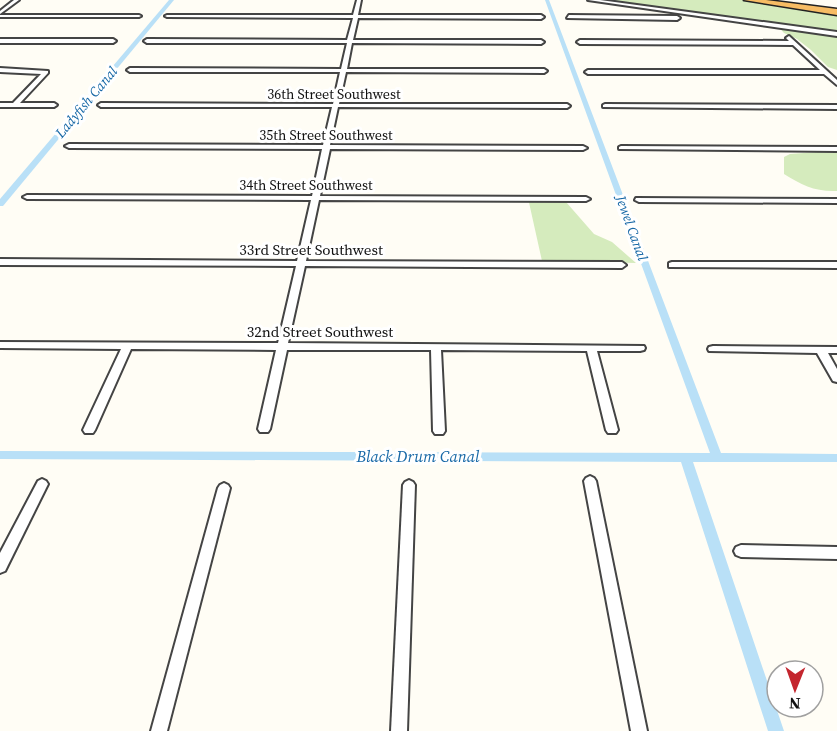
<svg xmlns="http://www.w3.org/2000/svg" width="837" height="731" font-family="'Source Serif 4',serif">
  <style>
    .green { fill: #d5ebbd }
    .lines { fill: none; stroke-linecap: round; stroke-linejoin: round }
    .canal { fill: #b9e0f7; fill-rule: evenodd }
    .minor-casing { stroke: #444; stroke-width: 4 }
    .trunk-casing { stroke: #222; stroke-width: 3 }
    .minor { fill: #fff; fill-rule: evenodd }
    .trunk { fill: #f7bc64; fill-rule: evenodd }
    .labels { text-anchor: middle; stroke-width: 6; stroke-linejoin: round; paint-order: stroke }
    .far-street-label { font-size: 14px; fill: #111; stroke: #fff }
    .far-water-label { font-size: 14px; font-style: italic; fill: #1768a6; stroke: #fff }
    .street-label { font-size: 15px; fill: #111; stroke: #fff }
    .water-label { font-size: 16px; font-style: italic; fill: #1768a6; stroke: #fff }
  </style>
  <rect width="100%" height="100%" fill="#fffdf5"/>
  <!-- green -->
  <g class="green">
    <path d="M592 0H742L837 12V70L828 67 811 50 797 39 784 33 777 25Z"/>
    <path d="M818 152 837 153V191C815 192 802 185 784 174V157L790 154Z"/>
    <path d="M528 198H542L566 202 594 234 612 242 636 263C604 261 573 265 542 261Z"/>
  </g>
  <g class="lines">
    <!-- canal -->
    <g class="canal">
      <path d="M169 0H174L3 206H0V199Z"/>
      <path d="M545 0H549L721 453 837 454V462H693L784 731H768L681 462 0 459V451L710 453Z"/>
    </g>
    <!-- minor casing -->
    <g class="minor-casing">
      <g id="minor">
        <path d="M14 0H19L0 14V11Z"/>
        <path d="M357 0H361L358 15H541L544 17 541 19 358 18 353 40H541L544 42 541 44 352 43 347 69H544L547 71 544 73 346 72 339 104H567L570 106 567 108 338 107 330 145 583 146 587 148 583 150 330 149 320 196 586 197 590 199 586 201 319 200 306 261 622 262 626 265 622 268 305 266 288 343 644 346 645 348 644 350 640 351H597L618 430 616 433H608L606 430 587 351 441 350 445 431 443 434H435L433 431 431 350H287L270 429 268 432H260L258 429 276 350 131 349 95 430 93 433H85L83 430 121 349 0 348V342L278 343 296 266 0 265V259L297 261 311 200 27 199 23 197 27 195 312 196 322 149 69 148 65 146 69 144 323 145 332 107H101L98 105 101 103 333 104 340 72H130L127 70 130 68 341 69 347 43H147L144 41 147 39 347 40 353 18 167 17 165 16 167 15H353Z"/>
        <path d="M588 0H600L837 32V36Z"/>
        <path d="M0 15H139L141 16 139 17H0Z"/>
        <path d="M569 15 677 16 680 18 677 20 567 18Z"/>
        <path d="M789 36 837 80V85L824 74H588L585 72 588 70H820L793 45 580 44 577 42 580 40 789 41 786 38Z"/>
        <path d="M0 39H113L116 41 113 43H0Z"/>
        <path d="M0 68 48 71V73L20 103H54L57 105 54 107H0V103H13L41 74 0 72Z"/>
        <path d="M605 104 837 105V109L603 107V105Z"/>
        <path d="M621 146 837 147V151L619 149V147Z"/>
        <path d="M636 198 837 199V203L639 202 635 200Z"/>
        <path d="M672 262H837V268L669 267V263Z"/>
        <path d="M713 346 837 347V353H828L837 369V382L833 381 817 353 709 351 708 349 709 347Z"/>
        <path d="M590 476 594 478 596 481 647 731H631L584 481 586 478Z"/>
        <path d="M42 479 46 481 48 484 5 571 0 573V553L38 481Z"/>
        <path d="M409 480 413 482 415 485 407 731H391L403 485 405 482Z"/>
        <path d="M224 483 228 485 230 488 167 731H151L218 488 220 485Z"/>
        <path d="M741 545 837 547V559L741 557 736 555 734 551 736 547Z"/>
      </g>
    </g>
    <!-- trunk casing -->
    <g class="trunk-casing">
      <path id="trunk" d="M744 0H766L837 9V15Z"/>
    </g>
    <!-- minor -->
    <use href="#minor" class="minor"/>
    <!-- trunk -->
    <use href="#trunk" class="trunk"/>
  </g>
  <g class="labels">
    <!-- far-street labels -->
    <g class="far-street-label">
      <text x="334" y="99">36th Street Southwest</text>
      <text x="326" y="140">35th Street Southwest</text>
      <text x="306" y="190">34th Street Southwest</text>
    </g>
    <!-- far-water labels -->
    <g class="far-water-label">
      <text transform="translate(86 102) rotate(-50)" y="5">Ladyfish Canal</text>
      <text transform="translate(632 228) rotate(70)" y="5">Jewel Canal</text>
    </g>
    <!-- street labels -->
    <g class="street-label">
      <text x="311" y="255">33rd Street Southwest</text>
      <text x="320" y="337">32nd Street Southwest</text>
    </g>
    <!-- water labels -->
    <g class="water-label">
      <text x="418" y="462">Black Drum Canal</text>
    </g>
  </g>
  <!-- north arrow -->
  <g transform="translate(795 689) rotate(181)"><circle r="28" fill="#ffffff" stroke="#a0a0a0" stroke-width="1.5"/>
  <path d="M0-4.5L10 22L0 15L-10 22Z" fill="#c4262e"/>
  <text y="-9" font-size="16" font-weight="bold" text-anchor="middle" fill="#111111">N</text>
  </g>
</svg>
